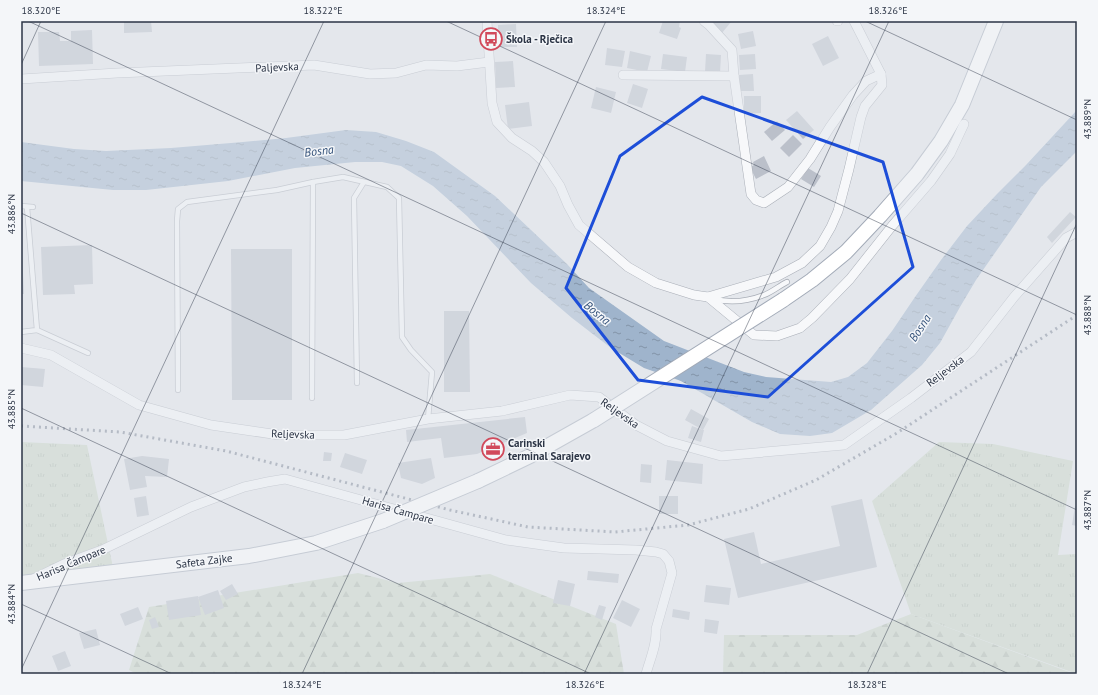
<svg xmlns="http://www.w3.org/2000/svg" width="1098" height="695" font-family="'PT Sans',sans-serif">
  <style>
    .grass { fill: url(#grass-tufts) }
    .forest { fill: url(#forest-firs) }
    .water { fill: url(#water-ripples) }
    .building { fill: #bbc0ca }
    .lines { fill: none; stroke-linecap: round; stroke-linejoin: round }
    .lane-casing { stroke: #a9aeb7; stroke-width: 6 }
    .street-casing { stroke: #a9aeb7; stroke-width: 10 }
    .primary-casing { stroke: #a3abb8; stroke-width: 16 }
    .lane { stroke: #f7f8fa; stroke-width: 4.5 }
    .street { stroke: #f7f8fa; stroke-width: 9 }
    .primary { stroke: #fff; stroke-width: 14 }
    .rail { stroke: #7d8696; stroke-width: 3; stroke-dasharray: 2 4; stroke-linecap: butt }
    .primary-bridge-casing { stroke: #a3abb8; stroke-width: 16; stroke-linecap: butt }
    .primary-bridge { stroke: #fff; stroke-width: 14 }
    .marked { fill: none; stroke: #1d4ed8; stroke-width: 3; stroke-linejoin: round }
    .ticks { fill: none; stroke: #2b3445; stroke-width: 1; stroke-opacity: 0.45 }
    .labels { text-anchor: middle; stroke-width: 3; stroke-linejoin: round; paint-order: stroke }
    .poi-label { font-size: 11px; font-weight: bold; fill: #2b3445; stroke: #f4f6f9; text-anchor: start }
    .street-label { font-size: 11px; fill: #2b3445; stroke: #f4f6f9 }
    .water-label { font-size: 12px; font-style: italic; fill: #34527a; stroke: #f4f6f9 }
    .neatline { fill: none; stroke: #2b3445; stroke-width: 1.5 }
    .ticks-label { font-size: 10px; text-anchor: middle; fill: #2b3445 }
  </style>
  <defs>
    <pattern id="grass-tufts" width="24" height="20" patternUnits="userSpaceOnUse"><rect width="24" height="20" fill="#c9d6c5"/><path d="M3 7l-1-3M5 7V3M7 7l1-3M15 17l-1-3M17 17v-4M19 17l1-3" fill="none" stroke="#adb8ab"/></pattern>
    <pattern id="forest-firs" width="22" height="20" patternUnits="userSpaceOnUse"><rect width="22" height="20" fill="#c9d6c5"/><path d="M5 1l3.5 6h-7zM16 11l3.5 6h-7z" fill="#adb8ab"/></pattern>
    <pattern id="water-ripples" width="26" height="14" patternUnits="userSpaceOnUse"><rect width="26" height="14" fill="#9fb4cc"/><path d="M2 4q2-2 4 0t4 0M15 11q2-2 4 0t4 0" fill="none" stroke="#8293a7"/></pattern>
  </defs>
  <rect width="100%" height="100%" fill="#e4e7ec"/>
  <!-- grass -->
  <g class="grass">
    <path d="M21 442 87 445 114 572 21 583Z"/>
    <path d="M939 442 993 444 1073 461 1058 555 1077 554V674L911 614 872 501Z"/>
  </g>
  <!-- forest -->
  <g class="forest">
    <path d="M358 573 398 583 490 574 616 624 624 674H137L129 670 149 607Z"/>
    <path d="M911 614 1075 674H723L724 635H857Z"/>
  </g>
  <!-- water -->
  <path class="water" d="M1077 110V151L1041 187 976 280 960 307 940 343 922 365 871 410 832 433 810 436 780 434 752 422 681 381 644 368 611 348 572 318 531 283 467 216 433 186 401 166 382 162H355L295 168 228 181 146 190H113L21 181V142L74 149 106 151 171 148 243 142 286 138 346 130 376 132 406 141 434 152 495 196 567 264 589 288 664 341 744 372 766 377 831 382 848 377 867 363 892 331 915 297 941 260 967 226 997 194 1026 165Z"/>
  <!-- building -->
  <g class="building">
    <path d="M124 21H151L152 32 124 33Z"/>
    <path d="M663 21H680L679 27 681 28 677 39 659 33Z"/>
    <path d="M715 21H729L731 22 722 33 712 26Z"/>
    <path d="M516 24 517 47H498V25Z"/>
    <path d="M92 30 93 64 39 66 38 32H59L60 41H71V31Z"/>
    <path d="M753 31 756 46 741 49 738 34Z"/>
    <path d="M828 36 839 58 823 66 812 44Z"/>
    <path d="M607 48 625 51 622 67 605 65Z"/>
    <path d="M630 51 651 56 647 72 627 68Z"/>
    <path d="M663 54 687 57 685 72 661 69Z"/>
    <path d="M706 54 721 55 720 73 705 72Z"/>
    <path d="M755 54 756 69 740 70 739 55Z"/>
    <path d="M513 61 515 87 496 88 495 62Z"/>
    <path d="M753 74 754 91H740L739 75Z"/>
    <path d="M633 84 648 89 642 108 627 103Z"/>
    <path d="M596 87 616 92 611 113 591 108Z"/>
    <path d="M744 96H761V113L744 114Z"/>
    <path d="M529 102 532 126 508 129 505 105Z"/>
    <path d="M797 111 814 130 803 139 786 120Z"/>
    <path d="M777 121 785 130 772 141 764 132Z"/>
    <path d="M793 135 802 144 789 157 780 148Z"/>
    <path d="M764 156 771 171 756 179 750 167 754 165 753 162Z"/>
    <path d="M808 168 821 176 814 187 801 179Z"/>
    <path d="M1070 212 1076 217 1052 243 1047 237Z"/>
    <path d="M92 245 93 284 74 285 75 294 43 295 41 247Z"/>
    <path d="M231 249H292V400H232Z"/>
    <path d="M21 252H22L24 294H21Z"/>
    <path d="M444 311H469L470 392H444Z"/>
    <path d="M21 367 45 369 43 387 21 385Z"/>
    <path d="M691 409 709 419 703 430H704L701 442 688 438 692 426 703 430 685 420Z"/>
    <path d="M525 417 527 433 477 454 444 458 441 438 407 442 406 430Z"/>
    <path d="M324 452 332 453 331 461H323Z"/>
    <path d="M345 453 367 460 362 474 340 467Z"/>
    <path d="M142 456 169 459 167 477 145 476 147 487 130 490 124 459Z"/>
    <path d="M431 458 435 478 422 484 401 478 398 463Z"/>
    <path d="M667 460 703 464 702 484 665 480Z"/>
    <path d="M641 464 652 465 651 483 640 482Z"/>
    <path d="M146 496 149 515 137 517 134 498Z"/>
    <rect x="659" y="496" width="19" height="18"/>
    <path d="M862 499 877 567 738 598 724 539 754 532 761 564 840 546 831 506Z"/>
    <path d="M1075 506 1077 507V526L1072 525Z"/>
    <path d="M588 571 619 574 618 583 587 580Z"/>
    <path d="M558 580 575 584 570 606 553 603Z"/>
    <path d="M232 584 238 594 226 600 220 591Z"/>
    <path d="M706 585 731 588 729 605 704 602Z"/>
    <path d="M218 590 224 608 205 615 198 597Z"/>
    <path d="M198 596 201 615 169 620 166 601Z"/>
    <path d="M622 600 640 609 631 627 613 618Z"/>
    <path d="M599 605 606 607 602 620 595 617Z"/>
    <path d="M138 607 143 619 125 626 120 614Z"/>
    <path d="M673 609 690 612 689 620 672 617Z"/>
    <path d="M155 617 159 627 152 629 149 620Z"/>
    <path d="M705 619 719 621 717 634 704 632Z"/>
    <path d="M96 629 100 645 84 649 79 633Z"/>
    <path d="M65 651 71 666 58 671 52 656Z"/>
  </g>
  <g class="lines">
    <!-- lane casing -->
    <g class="lane-casing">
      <g id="lane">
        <path d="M21 206 33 207"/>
        <path d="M714 299C730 303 748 301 764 295 772 292 779 286 787 282"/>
        <path d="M37 330 88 353"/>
        <path d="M21 332 37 330 27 207"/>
        <path d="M357 383 354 198 364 182"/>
        <path d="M178 390 177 221 178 209 187 202 277 190 313 182 343 177 387 187 399 198 402 337 411 350 432 372 428 419"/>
        <path d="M312 398 313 182"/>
      </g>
    </g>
    <!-- street casing -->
    <g class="street-casing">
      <g id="street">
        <path d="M487 21 492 103 497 122 512 138 532 151 544 162 560 186 568 205 579 225 628 267 656 283 694 295 708 297 754 335 777 336 800 328 812 318 850 279 892 226 931 181 950 154 964 124"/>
        <path d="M704 21 709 25 732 50 734 76 751 194 756 200 764 203 788 187 810 159 830 127 853 95 866 81 881 74"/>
        <path d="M837 21H838"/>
        <path d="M623 75 734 76"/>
        <path d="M21 79 117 73 314 65 370 74 396 73 426 65 457 66 489 62"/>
        <path d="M708 297 776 277 802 263 820 246 831 227 838 211 849 169 861 117 865 106 882 85 881 74 854 21"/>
        <path d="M21 348 51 355 139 405 211 425 279 435H344L428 419 502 411 570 395 599 397 636 425 667 441 721 456 844 445 911 398 971 352 1014 297 1066 238 1077 232"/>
        <path d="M35 578 64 564 102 550 191 507 244 487 267 482 285 479 506 540 564 548 636 550 656 552 663 554 669 561 672 573 656 629C657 645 650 659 646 674"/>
      </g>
    </g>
    <!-- primary casing -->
    <g class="primary-casing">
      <g id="primary">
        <path d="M783 300 812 280 846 252 880 216 917 174 941 141 962 105 996 21"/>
        <path d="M478 481 530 456 594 420"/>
        <path d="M21 583 249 556 316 543 383 521"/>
      </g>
    </g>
    <!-- lane -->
    <use href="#lane" class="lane"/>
    <!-- street -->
    <use href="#street" class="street"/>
    <!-- primary -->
    <use href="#primary" class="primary"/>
    <!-- rail -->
    <path class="rail" d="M21 426 120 432 226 451 450 510 528 527 615 532 688 525 749 509 816 480 897 433 1077 315"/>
    <!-- primary-bridge casing -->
    <g class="primary-bridge-casing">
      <g id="primary-bridge">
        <path d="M594 420 783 300"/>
        <path d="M383 521 478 481"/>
      </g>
    </g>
    <!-- primary-bridge -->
    <use href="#primary-bridge" class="primary-bridge"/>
  </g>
  <!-- marked area -->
  <path d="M0 0H1098V695H0ZM702 97 883 162 913 267 768 397 638 380 566 288 620 156Z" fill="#e4e7ec" fill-opacity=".55" fill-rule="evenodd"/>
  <path class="marked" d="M702 97 883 162 913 267 768 397 638 380 566 288 620 156Z"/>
  <!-- ticks -->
  <path class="ticks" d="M28 21 1077 510M446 21 1077 315M865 21 1077 120M21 65 41 21M21 213 1009 674M21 408 591 674M21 604 172 674M21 670 324 21M302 674 606 21M584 674 889 21M867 674 1077 223"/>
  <!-- icons -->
  <defs>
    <g id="bus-ring" transform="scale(1.15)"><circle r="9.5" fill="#f4f6f9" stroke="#d1495b" stroke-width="1.5"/><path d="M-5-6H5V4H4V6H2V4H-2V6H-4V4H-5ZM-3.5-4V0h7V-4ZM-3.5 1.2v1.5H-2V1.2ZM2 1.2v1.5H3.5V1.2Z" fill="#d1495b"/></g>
    <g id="office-ring" transform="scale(1.15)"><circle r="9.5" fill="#f4f6f9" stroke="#d1495b" stroke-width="1.5"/><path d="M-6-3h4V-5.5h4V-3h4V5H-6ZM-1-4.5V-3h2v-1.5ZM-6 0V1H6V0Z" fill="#d1495b"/></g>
  </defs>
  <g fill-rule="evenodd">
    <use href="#bus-ring" x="491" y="39"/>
    <use href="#office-ring" x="493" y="449"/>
  </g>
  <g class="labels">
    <!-- poi labels -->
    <g class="poi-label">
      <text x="506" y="43">Škola - Rječica</text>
      <text x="508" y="447">Carinski<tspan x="508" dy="13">terminal Sarajevo</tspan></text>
    </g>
    <!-- street labels -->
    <g class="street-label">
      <text transform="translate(277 67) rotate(-3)" y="4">Paljevska</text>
      <text transform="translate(945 371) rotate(-37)" y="4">Reljevska</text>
      <text transform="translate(620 413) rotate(35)" y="4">Reljevska</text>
      <text transform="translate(293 434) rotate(2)" y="4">Reljevska</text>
      <text transform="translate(398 510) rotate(16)" y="4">Harisa Čampare</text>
      <text transform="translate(204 561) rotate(-7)" y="4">Safeta Zajke</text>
      <text transform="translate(71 563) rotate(-23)" y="4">Harisa Čampare</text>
    </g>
    <!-- water labels -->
    <g class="water-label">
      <text transform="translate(319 151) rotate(-7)" y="4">Bosna</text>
      <text transform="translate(597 313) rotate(39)" y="4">Bosna</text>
      <text transform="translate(920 328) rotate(-57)" y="4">Bosna</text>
    </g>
  </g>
  <!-- border -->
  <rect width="1098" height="695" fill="none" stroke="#f4f6f9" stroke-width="44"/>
  <rect x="22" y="22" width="1054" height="651" class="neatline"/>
  <g class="ticks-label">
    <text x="41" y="14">18.320°E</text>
    <text x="323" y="14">18.322°E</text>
    <text x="606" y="14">18.324°E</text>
    <text x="888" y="14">18.326°E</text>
    <text transform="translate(1087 119) rotate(-90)" y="4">43.889°N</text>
    <text transform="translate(11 214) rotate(-90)" y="4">43.886°N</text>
    <text transform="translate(1087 315) rotate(-90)" y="4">43.888°N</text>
    <text transform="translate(11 409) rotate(-90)" y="4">43.885°N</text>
    <text transform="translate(1087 510) rotate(-90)" y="4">43.887°N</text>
    <text transform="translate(11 604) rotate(-90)" y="4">43.884°N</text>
    <text x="302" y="688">18.324°E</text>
    <text x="585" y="688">18.326°E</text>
    <text x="867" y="688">18.328°E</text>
  </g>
</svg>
